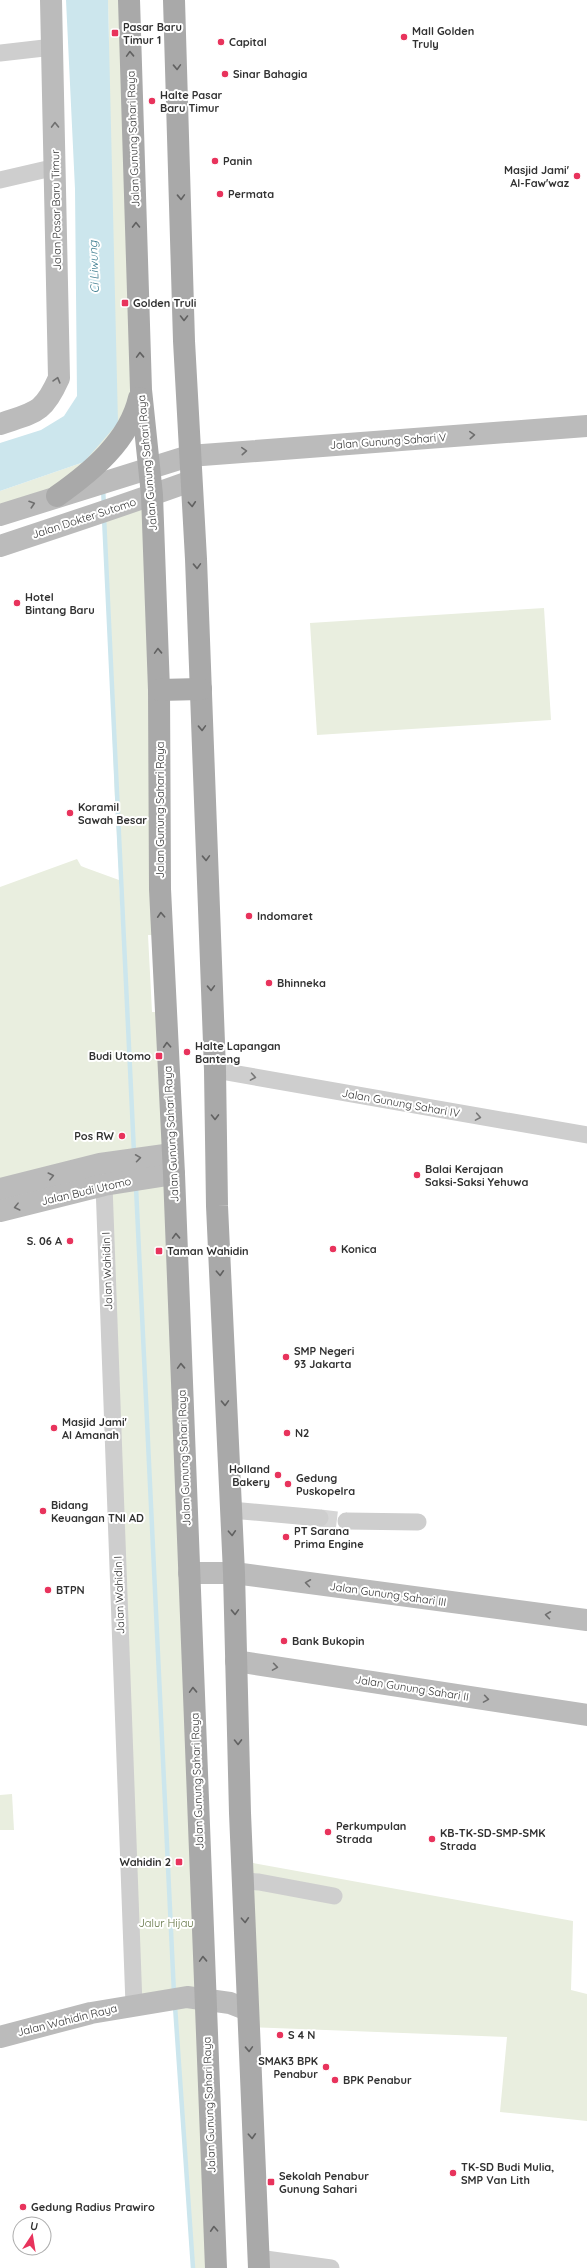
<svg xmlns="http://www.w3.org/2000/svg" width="587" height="2268" font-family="Quicksand,sans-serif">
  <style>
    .green { fill: #e9eedf }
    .water { fill: #cce6ed }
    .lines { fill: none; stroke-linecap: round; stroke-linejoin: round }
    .stream { stroke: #cce6ed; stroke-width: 4.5 }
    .street-tunnel { stroke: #d6d6d6; stroke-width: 17; stroke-dasharray: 17 8; stroke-linecap: butt }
    .street { stroke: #cecece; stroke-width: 17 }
    .secondary { stroke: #bbb; stroke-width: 22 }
    .primary { stroke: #a9a9a9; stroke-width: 22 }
    .oneway { stroke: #616161 }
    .oneway2 { stroke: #6f6f6f }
    .oneway3 { stroke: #787878 }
    .poi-dot { fill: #e8335c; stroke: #fff; stroke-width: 1.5 }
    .labels { text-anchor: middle; stroke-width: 4; stroke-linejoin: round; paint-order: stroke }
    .poi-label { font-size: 11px; font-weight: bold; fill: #313131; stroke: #fff; text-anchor: start }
    .street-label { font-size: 11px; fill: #313131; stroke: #fff }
    .park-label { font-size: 11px; fill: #5c6e3d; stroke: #fff }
    .water-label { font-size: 12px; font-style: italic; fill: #3b7b8e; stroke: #fff }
  </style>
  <rect width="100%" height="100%" fill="#fff"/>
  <!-- green -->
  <g class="green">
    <path d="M108 0H130L141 390 91 471 0 515V491L84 462 109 50Z"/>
    <path d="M152 495 162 935H148L152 1012H156L172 1154 0 1189V887L77 859 81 866 86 868 119 880 130 1067 115 799 104 511Z"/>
    <path d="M544 608 551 720 317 735 310 623Z"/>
    <path d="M174 1174 216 2268H193L175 1999 134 2005 104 1185Z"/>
    <path d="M12 1794 14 1830H0V1795Z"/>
    <path d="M242 1861 573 1921 571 1990 587 1994V2121L500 2112 507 2037 248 2027Z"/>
  </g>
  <!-- water -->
  <path class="water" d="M66 0H108L118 423 84 462 0 491V443L41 430 64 416 77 396 75 189Z"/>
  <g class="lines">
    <!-- stream -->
    <g class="stream">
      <path d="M103 489 104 506"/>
      <path d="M104 517 134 1153"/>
      <path d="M136 1187 174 1994"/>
      <path d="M175 2006 193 2268"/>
    </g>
    <!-- street-tunnel -->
    <path class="street-tunnel" d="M320 1518 346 1521"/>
    <!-- street -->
    <g class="street">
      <path d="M0 53 53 47"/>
      <path d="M0 180 56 167"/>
      <path d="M215 1070 587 1135"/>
      <path d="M104 1185 134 2005"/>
      <path d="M231 1510 320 1518"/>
      <path d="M346 1521 418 1522"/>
      <path d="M243 1881 259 1882 334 1896"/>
      <path d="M258 2258 331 2268"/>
    </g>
    <!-- secondary -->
    <g class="secondary">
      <path d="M0 424C35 412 43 414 59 378L51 0"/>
      <path d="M0 515 189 456 587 426"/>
      <path d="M0 546C64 525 127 504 191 481"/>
      <path d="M0 1189 100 1164 172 1154"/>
      <path d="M0 1211 104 1185 174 1174"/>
      <path d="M189 1573H234L587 1620"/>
      <path d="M236 1661 587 1715"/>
      <path d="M0 2037 91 2013 187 1997 230 2003 248 2010"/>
    </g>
    <!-- primary -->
    <g class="primary">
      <path d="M129 0 141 390 152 495 159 690 160 889 174 1174 216 2268"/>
      <path d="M174 0 184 341 196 559 215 1070 217 1206 234 1573 240 1813 259 2268"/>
      <path d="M57 496C91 472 129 441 139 398"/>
      <path d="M159 690 201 689"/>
    </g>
  </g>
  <!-- one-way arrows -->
  <defs><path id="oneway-chevron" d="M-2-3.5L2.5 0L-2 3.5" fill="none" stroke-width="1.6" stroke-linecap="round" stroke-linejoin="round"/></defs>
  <g class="oneway">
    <use href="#oneway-chevron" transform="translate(130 54) rotate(-92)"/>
    <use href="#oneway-chevron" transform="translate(177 67) rotate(88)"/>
    <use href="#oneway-chevron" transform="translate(181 197) rotate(88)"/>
    <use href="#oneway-chevron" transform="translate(136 225) rotate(-91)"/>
    <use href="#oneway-chevron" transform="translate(184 318) rotate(90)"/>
    <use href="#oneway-chevron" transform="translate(140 355) rotate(-92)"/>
    <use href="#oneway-chevron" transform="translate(192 504) rotate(86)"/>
    <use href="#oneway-chevron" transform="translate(197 566) rotate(88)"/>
    <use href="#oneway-chevron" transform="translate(158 651) rotate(-92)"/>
    <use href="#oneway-chevron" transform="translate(202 728) rotate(88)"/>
    <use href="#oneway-chevron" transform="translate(206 858) rotate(88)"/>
    <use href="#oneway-chevron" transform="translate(161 915) rotate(-93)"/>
    <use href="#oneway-chevron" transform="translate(211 988) rotate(88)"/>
    <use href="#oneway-chevron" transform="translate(167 1045) rotate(-93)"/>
    <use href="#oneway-chevron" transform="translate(215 1117) rotate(89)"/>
    <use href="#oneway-chevron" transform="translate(176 1236) rotate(-92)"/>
    <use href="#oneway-chevron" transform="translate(220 1273) rotate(87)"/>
    <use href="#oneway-chevron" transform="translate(181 1366) rotate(-92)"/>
    <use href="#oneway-chevron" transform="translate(225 1403) rotate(88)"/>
    <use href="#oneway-chevron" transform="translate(232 1533) rotate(87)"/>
    <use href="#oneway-chevron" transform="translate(235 1612) rotate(88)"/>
    <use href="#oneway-chevron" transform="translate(193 1690) rotate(-92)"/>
    <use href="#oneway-chevron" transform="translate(238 1742) rotate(89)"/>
    <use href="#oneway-chevron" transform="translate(245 1920) rotate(87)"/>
    <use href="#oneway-chevron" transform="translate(203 1959) rotate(-92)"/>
    <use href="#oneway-chevron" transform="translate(249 2049) rotate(88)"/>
    <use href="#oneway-chevron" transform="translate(252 2136) rotate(87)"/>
    <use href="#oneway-chevron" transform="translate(214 2229) rotate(-93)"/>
  </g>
  <g class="oneway2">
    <use href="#oneway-chevron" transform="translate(55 125) rotate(-91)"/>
    <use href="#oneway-chevron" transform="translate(57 380) rotate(-74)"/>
    <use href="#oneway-chevron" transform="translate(472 435) rotate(-4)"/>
    <use href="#oneway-chevron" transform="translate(244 451) rotate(-4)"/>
    <use href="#oneway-chevron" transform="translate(32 504) rotate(-18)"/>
    <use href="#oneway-chevron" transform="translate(138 1158) rotate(-8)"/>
    <use href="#oneway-chevron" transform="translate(51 1176) rotate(-14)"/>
    <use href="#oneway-chevron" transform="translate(17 1207) rotate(166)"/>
    <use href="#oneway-chevron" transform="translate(308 1583) rotate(-172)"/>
    <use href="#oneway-chevron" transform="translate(548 1615) rotate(-172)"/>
    <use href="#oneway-chevron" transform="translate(275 1667) rotate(9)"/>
    <use href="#oneway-chevron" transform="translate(486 1699) rotate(9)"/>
  </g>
  <g class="oneway3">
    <use href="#oneway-chevron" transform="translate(253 1077) rotate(10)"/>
    <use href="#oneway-chevron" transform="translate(478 1117) rotate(10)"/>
  </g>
  <!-- markers -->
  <g class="poi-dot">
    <rect x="111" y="29" width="8" height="8" rx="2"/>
    <circle cx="404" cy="37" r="4"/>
    <circle cx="221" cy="42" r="4"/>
    <circle cx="225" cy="74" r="4"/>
    <circle cx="152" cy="101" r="4"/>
    <circle cx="215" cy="161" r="4"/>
    <circle cx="577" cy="176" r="4"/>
    <circle cx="220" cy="194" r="4"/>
    <rect x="121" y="299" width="8" height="8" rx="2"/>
    <circle cx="17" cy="603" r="4"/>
    <circle cx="70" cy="813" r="4"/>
    <circle cx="249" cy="916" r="4"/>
    <circle cx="269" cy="983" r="4"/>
    <circle cx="187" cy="1052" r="4"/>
    <rect x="155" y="1052" width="8" height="8" rx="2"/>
    <circle cx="122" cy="1136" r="4"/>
    <circle cx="417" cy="1175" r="4"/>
    <circle cx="70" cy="1241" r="4"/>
    <circle cx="333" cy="1249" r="4"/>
    <rect x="155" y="1247" width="8" height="8" rx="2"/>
    <circle cx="286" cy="1357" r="4"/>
    <circle cx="54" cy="1428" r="4"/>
    <circle cx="287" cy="1433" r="4"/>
    <circle cx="278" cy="1475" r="4"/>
    <circle cx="288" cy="1484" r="4"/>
    <circle cx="43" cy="1511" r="4"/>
    <circle cx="286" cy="1537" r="4"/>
    <circle cx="48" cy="1590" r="4"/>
    <circle cx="284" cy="1641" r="4"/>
    <circle cx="328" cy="1832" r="4"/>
    <circle cx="432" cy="1839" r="4"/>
    <rect x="175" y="1858" width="8" height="8" rx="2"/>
    <circle cx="280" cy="2035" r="4"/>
    <circle cx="326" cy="2067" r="4"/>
    <circle cx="335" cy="2080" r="4"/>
    <circle cx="453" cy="2173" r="4"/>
    <rect x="267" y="2178" width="8" height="8" rx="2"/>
    <circle cx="23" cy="2207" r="4"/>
  </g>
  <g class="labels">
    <!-- poi labels -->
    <g class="poi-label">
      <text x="123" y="31">Pasar Baru<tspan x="123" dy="13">Timur 1</tspan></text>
      <text x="412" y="35">Mall Golden<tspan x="412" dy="13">Truly</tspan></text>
      <text x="229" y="46">Capital</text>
      <text x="233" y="78">Sinar Bahagia</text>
      <text x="160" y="99">Halte Pasar<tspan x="160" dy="13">Baru Timur</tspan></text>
      <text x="223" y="165">Panin</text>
      <text x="569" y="174" text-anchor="end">Masjid Jami'<tspan x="569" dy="13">Al-Faw'waz</tspan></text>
      <text x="228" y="198">Permata</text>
      <text x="133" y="307">Golden Truli</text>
      <text x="25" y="601">Hotel<tspan x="25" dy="13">Bintang Baru</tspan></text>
      <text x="78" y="811">Koramil<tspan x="78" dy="13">Sawah Besar</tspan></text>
      <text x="257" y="920">Indomaret</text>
      <text x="277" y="987">Bhinneka</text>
      <text x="195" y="1050">Halte Lapangan<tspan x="195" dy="13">Banteng</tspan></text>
      <text x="151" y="1060" text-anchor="end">Budi Utomo</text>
      <text x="114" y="1140" text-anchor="end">Pos RW</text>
      <text x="425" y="1173">Balai Kerajaan<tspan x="425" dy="13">Saksi-Saksi Yehuwa</tspan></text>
      <text x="62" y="1245" text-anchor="end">S. 06 A</text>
      <text x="341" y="1253">Konica</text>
      <text x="167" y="1255">Taman Wahidin</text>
      <text x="294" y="1355">SMP Negeri<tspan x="294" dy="13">93 Jakarta</tspan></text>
      <text x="62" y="1426">Masjid Jami'<tspan x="62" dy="13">Al Amanah</tspan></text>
      <text x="295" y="1437">N2</text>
      <text x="270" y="1473" text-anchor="end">Holland<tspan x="270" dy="13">Bakery</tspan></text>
      <text x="296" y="1482">Gedung<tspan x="296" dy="13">Puskopelra</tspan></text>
      <text x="51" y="1509">Bidang<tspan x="51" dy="13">Keuangan TNI AD</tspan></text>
      <text x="294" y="1535">PT Sarana<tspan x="294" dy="13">Prima Engine</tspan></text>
      <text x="56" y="1594">BTPN</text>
      <text x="292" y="1645">Bank Bukopin</text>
      <text x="336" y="1830">Perkumpulan<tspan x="336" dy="13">Strada</tspan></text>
      <text x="440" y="1837">KB-TK-SD-SMP-SMK<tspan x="440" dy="13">Strada</tspan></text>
      <text x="171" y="1866" text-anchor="end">Wahidin 2</text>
      <text x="288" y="2039">S 4 N</text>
      <text x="318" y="2065" text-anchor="end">SMAK3 BPK<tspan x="318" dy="13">Penabur</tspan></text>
      <text x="343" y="2084">BPK Penabur</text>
      <text x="461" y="2171">TK-SD Budi Mulia,<tspan x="461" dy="13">SMP Van Lith</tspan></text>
      <text x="279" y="2180">Sekolah Penabur<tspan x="279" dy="13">Gunung Sahari</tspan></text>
      <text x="31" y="2211">Gedung Radius Prawiro</text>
    </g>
    <!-- street labels -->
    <g class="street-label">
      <text transform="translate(133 139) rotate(-92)" y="4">Jalan Gunung Sahari Raya</text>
      <text transform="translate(56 210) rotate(-91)" y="4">Jalan Pasar Baru Timur</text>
      <text transform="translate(388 441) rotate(-4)" y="4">Jalan Gunung Sahari V</text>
      <text transform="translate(147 463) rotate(-95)" y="4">Jalan Gunung Sahari Raya</text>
      <text transform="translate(84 518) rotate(-18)" y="4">Jalan Dokter Sutomo</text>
      <text transform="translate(160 810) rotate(-90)" y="4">Jalan Gunung Sahari Raya</text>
      <text transform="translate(401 1103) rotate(10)" y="4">Jalan Gunung Sahari IV</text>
      <text transform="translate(171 1134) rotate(-93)" y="4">Jalan Gunung Sahari Raya</text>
      <text transform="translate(86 1191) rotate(-13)" y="4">Jalan Budi Utomo</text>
      <text transform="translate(107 1271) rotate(-92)" y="4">Jalan Wahidin I</text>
      <text transform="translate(184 1458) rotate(-92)" y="4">Jalan Gunung Sahari Raya</text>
      <text transform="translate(388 1594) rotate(8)" y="4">Jalan Gunung Sahari III</text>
      <text transform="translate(119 1595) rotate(-92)" y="4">Jalan Wahidin I</text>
      <text transform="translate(412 1688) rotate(9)" y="4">Jalan Gunung Sahari II</text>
      <text transform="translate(197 1781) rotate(-92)" y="4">Jalan Gunung Sahari Raya</text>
      <text transform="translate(67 2020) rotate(-14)" y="4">Jalan Wahidin Raya</text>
      <text transform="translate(209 2105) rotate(-92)" y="4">Jalan Gunung Sahari Raya</text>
    </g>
    <!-- park labels -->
    <g class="park-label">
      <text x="166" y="1927">Jalur Hijau</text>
    </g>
    <!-- water labels -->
    <g class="water-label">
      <text transform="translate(94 267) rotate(-92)" y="4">Ci Liwung</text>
    </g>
  </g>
  <!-- north arrow -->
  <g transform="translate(32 2236) rotate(12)"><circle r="19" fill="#ffffff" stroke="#adadad"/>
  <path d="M0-3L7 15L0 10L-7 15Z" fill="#e8335c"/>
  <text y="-6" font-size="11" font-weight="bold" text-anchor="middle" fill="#313131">U</text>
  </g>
</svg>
